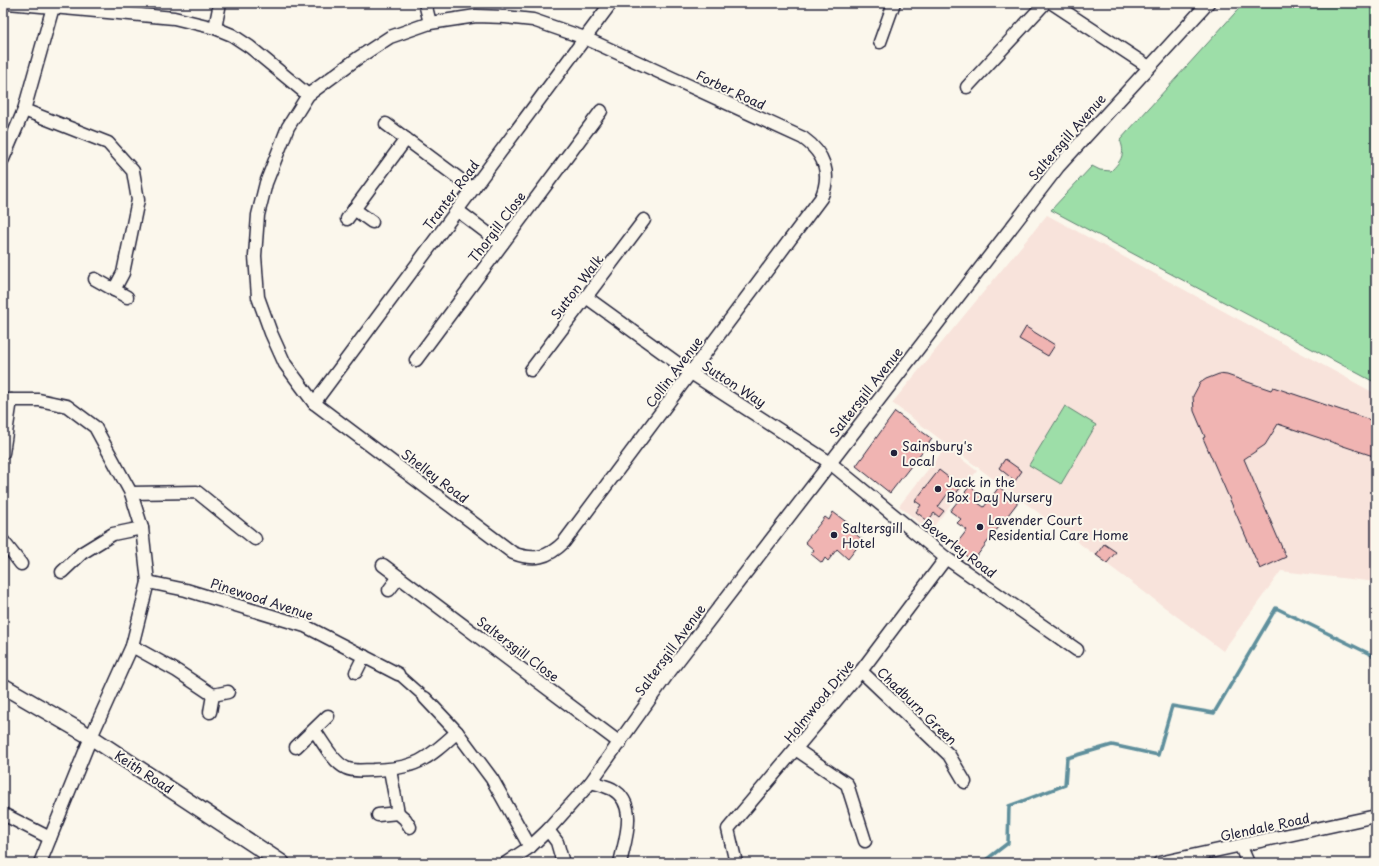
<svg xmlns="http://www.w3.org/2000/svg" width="1379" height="866" font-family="'Playpen Sans',sans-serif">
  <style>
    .built { fill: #f8e3db }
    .green { fill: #9ddea8; stroke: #608072 }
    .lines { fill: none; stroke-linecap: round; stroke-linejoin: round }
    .stream { stroke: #5e8f9c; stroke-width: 3.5 }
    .building { fill: #f0b4b2; stroke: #22223b }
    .pedestrian-casing { stroke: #22223b; stroke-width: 12 }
    .minor-casing { stroke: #22223b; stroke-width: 15 }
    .tertiary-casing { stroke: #22223b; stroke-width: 18 }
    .pedestrian { stroke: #fbf7ec; stroke-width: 9 }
    .minor { stroke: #fbf7ec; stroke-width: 12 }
    .tertiary { stroke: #fbf7ec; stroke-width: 15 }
    .poi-dot { fill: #22223b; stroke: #fbf7ec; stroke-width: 1.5 }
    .labels { text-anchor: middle; stroke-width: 4; stroke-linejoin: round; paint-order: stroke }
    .street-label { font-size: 13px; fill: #22223b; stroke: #fbf7ec }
    .poi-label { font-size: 13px; fill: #22223b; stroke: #fbf7ec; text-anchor: start }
  </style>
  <rect width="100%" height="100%" fill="#fbf7ec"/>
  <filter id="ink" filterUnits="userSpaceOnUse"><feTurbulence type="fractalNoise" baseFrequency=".025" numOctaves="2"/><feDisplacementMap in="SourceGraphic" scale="8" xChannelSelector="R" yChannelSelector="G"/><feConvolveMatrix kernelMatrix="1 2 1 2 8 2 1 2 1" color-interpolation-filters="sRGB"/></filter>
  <g filter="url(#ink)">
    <!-- built -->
    <g class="built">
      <path d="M1047 215 1376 394V582L1281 571 1223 651 892 403Z"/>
      <path d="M946 447 977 471 930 531 899 506Z"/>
    </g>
    <!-- green -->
    <g class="green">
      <path d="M1244 3H1376V383L1051 210 1092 166 1100 170 1111 171C1121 161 1126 154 1120 140Z"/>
      <path d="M1065 406 1096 425 1061 484 1029 465Z"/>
    </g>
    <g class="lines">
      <!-- stream -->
      <g class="stream">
        <path d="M941 863H942"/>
        <path d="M982 863 1008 843 1009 806 1065 785 1067 758 1112 745 1158 755 1172 706 1214 713 1276 608 1376 657"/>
      </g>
    </g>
    <!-- building -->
    <g class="building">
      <path d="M1026 327 1055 345 1048 356 1019 339Z"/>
      <path d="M1219 374 1227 375 1271 390 1273 387 1376 422V457L1278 424 1265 445 1244 459 1286 557 1260 569 1203 438 1205 437 1194 411 1193 396 1200 383 1206 379Z"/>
      <path d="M895 412 932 439 890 493 856 466Z"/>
      <path d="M1005 459 1022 471 1015 481 999 468Z"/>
      <path d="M939 470 961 487 954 496 949 492 938 507 944 511 939 517 934 513 928 521 916 512 921 505 915 501Z"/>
      <path d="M970 486 983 496 978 503 984 507 999 487 1018 502 973 561 954 547 967 530 957 523 961 519 950 511Z"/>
      <path d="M833 512 853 527 850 530 863 540 848 559 837 549 828 561 825 558 822 563 811 554 814 550 805 542 825 517 829 520Z"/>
      <path d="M1104 544 1116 552 1107 563 1096 555Z"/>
    </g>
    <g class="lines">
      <!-- pedestrian casing -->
      <g class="pedestrian-casing">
        <path id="pedestrian" d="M398 674 425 698"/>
      </g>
      <!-- minor casing -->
      <g class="minor-casing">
        <g id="minor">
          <path d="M8 3 174 18 215 28 232 35 250 47 308 95"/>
          <path d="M425 3 430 23"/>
          <path d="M1052 3 1149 67"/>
          <path d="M476 16 505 17 533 20 585 38 803 138C824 153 832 174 821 198L564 542C548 558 534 561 513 553L314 403 285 364 271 333 258 297 255 256 258 215 266 183 288 127 308 95 358 58 390 37 430 23Z"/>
          <path d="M215 28 220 3"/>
          <path d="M880 42 894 3"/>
          <path d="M967 87 1045 3"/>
          <path d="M24 110 108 143 133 171 138 200 123 273 114 290"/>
          <path d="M386 124 473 189"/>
          <path d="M3 159 24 110 53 7"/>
          <path d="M354 209 372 222"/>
          <path d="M457 210 502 244"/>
          <path d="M347 219 406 139"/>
          <path d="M95 279 127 297"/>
          <path d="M586 297 691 373 829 462 946 558 1077 650"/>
          <path d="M416 360 601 111"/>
          <path d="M531 370 644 220"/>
          <path d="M3 400H39L67 406 95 427 131 493 142 528 148 582 132 646 91 737 40 863"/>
          <path d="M314 403 611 3"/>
          <path d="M3 453 11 400"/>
          <path d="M131 493 197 492 255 539"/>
          <path d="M3 541 21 564"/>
          <path d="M383 565 620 743"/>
          <path d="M62 572 82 553 113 534 142 528"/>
          <path d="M148 582 186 590 305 626 398 674"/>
          <path d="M389 590 399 577"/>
          <path d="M132 646 177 671 213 695 228 692"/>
          <path d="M861 671 949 755 965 782"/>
          <path d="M356 672 364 656"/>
          <path d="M425 698 457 732 492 779 530 847"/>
          <path d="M210 712 213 695"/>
          <path d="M314 730C323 742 333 762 346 768 354 772 364 770 373 770 415 769 427 760 457 732"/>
          <path d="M296 747 328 716"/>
          <path d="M797 750 847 784 865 841"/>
          <path d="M390 770 398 813"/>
          <path d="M591 782C598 784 606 786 612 789 639 804 625 840 620 863"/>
          <path d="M3 814 50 838"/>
          <path d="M378 815 398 813 405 819 410 827"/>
          <path d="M548 830 557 842 563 863"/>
          <path d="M1241 847 1248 863"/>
          <path d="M506 863 530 847 548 830 591 782 667 675 1058 167 1208 3"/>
          <path d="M736 863 728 829 861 671 946 558"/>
          <path d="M1159 863 1376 816"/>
        </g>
      </g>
      <!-- tertiary casing -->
      <g class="tertiary-casing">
        <path id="tertiary" d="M3 686 91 737 282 863"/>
      </g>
      <!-- pedestrian -->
      <use href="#pedestrian" class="pedestrian"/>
      <!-- minor -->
      <use href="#minor" class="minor"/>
      <!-- tertiary -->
      <use href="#tertiary" class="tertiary"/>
    </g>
  </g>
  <!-- markers -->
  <g class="poi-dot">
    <circle cx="894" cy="453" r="4"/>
    <circle cx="938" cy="489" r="4"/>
    <circle cx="980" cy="527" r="4"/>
    <circle cx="834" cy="535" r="4"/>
  </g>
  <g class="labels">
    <!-- street labels -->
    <g class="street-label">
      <text transform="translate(731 90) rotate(25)" y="5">Forber Road</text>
      <text transform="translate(1067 137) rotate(-49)" y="5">Saltersgill Avenue</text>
      <text transform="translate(451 195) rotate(-53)" y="5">Tranter Road</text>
      <text transform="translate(497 227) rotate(-53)" y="5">Thorgill Close</text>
      <text transform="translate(577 287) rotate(-53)" y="5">Sutton Walk</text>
      <text transform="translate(674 372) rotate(-53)" y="5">Collin Avenue</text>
      <text transform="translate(734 384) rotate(33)" y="5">Sutton Way</text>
      <text transform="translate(866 392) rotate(-52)" y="5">Saltersgill Avenue</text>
      <text transform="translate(435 476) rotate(37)" y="5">Shelley Road</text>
      <text transform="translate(959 548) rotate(37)" y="5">Beverley Road</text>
      <text transform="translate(262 599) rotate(18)" y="5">Pinewood Avenue</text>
      <text transform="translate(518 649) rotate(37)" y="5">Saltersgill Close</text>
      <text transform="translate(670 650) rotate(-54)" y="5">Saltersgill Avenue</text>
      <text transform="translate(819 701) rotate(-51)" y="5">Holmwood Drive</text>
      <text transform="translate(917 706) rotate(44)" y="5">Chadburn Green</text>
      <text transform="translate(144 772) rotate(33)" y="5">Keith Road</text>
      <text transform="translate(1265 827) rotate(-12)" y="5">Glendale Road</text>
    </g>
    <!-- poi labels -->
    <g class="poi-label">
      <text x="902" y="451">Sainsbury's<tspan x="902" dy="15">Local</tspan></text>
      <text x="946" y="487">Jack in the<tspan x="946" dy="15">Box Day Nursery</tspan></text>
      <text x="988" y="525">Lavender Court<tspan x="988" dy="15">Residential Care Home</tspan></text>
      <text x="842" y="533">Saltersgill<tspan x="842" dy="15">Hotel</tspan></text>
    </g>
  </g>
  <!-- margin -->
  <rect width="1379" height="866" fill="none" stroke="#fbf7ec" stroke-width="16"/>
  <rect x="8" y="8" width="1363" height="850" fill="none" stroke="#22223b" stroke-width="1.5" filter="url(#ink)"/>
</svg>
